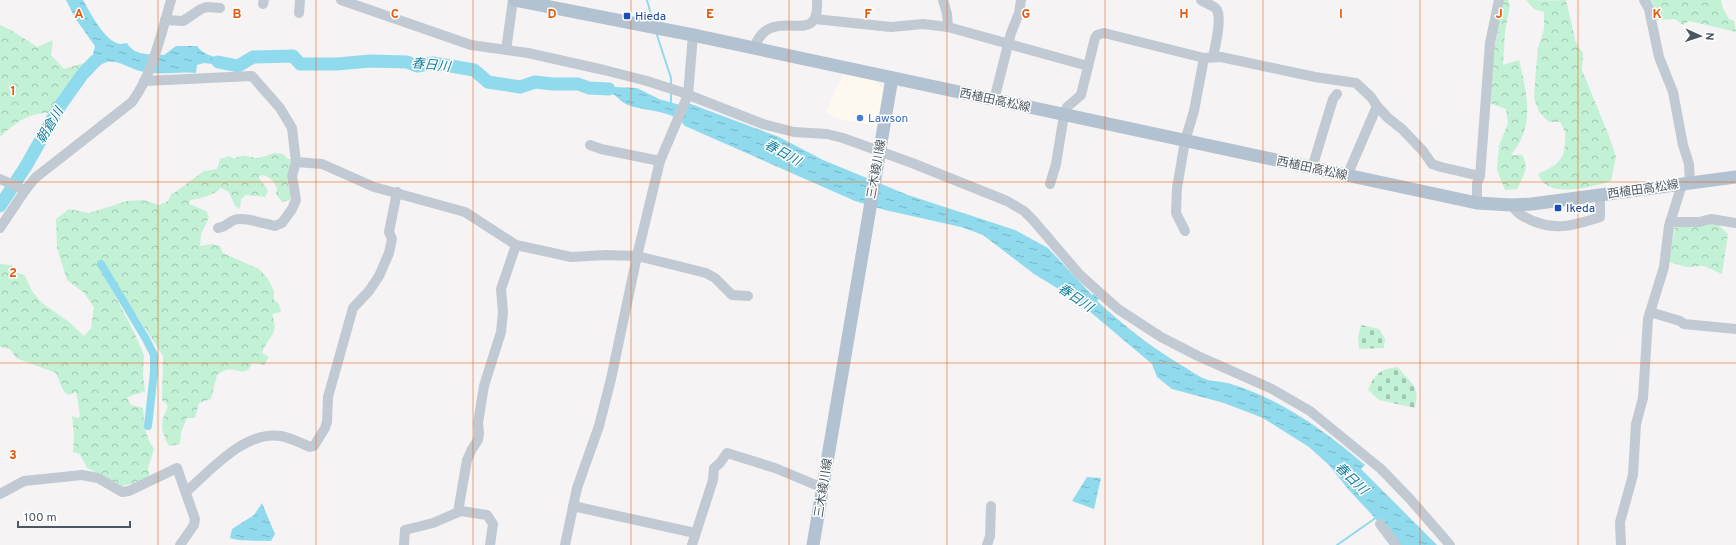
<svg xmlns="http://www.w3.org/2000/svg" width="1736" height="545" font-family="Overpass,'Noto Sans JP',sans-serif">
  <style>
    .commercial { fill: #fdf9ef }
    .forest { fill: url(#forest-crowns) }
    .cemetery { fill: url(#cemetery-stones) }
    .water { fill: url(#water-ripples) }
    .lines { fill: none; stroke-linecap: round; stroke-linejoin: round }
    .stream { stroke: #90daee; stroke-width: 2 }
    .canal { stroke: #90daee; stroke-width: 8 }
    .river { stroke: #90daee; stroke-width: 13 }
    .minor { stroke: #c1cad2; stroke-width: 10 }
    .major { stroke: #b3c2d1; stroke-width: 13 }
    .grid { fill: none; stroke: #e8590c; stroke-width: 1; stroke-opacity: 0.55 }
    .transit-dot { fill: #1a4fb4; stroke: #fff; stroke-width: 1.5 }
    .shop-dot { fill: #3f7fe0; stroke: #fff; stroke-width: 1.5 }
    .labels { text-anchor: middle; stroke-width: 3; stroke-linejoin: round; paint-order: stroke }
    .transit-label { font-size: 12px; fill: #164399; stroke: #fff; text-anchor: start }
    .street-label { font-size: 12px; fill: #4a5661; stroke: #fff }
    .shop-label { font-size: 12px; fill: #366cbe; stroke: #fff; text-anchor: start }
    .water-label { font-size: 13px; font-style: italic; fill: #0c7c9b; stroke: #fff }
    .grid-label { font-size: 13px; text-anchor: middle; font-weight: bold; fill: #e8590c; stroke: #fff; stroke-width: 3; stroke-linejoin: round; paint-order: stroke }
  </style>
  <defs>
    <pattern id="forest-crowns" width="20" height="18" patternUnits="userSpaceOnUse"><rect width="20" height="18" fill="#c3f1d5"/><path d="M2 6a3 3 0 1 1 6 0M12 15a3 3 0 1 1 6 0" fill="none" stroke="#a0c6b0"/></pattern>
    <pattern id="cemetery-stones" width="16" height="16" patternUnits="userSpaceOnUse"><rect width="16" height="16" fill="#c3f1d5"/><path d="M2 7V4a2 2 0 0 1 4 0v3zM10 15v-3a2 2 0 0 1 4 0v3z" fill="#a0c6b0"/></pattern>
    <pattern id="water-ripples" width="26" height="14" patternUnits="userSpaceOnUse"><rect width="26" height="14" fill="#90daee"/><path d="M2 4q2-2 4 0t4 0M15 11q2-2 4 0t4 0" fill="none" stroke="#78b4c4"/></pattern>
  </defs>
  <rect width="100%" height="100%" fill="#f5f3f3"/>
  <!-- commercial -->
  <path class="commercial" d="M844 72 875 79 883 89 878 127 837 118 826 112Z"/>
  <!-- forest -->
  <g class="forest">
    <path d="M1503 0H1508L1510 5 1505 32 1503 65 1519 60C1525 85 1533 115 1521 139 1519 145 1514 150 1511 155H1522C1530 168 1523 176 1517 189L1505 190 1497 170 1499 146 1508 123 1506 109 1490 103 1494 50Z"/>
    <path d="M1526 0C1540 0 1553 1 1566 0L1576 43 1583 53 1582 70 1609 136 1616 157 1611 181C1594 186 1558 197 1543 182 1541 180 1539 176 1538 174 1554 166 1564 163 1565 143 1566 134 1565 130 1560 122H1549L1539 112 1534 98 1536 68 1538 48 1544 29V12L1534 9Z"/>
    <path d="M1649 0H1721L1722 6 1729 19 1734 21 1736 32 1689 21 1683 25 1675 19 1655 20Z"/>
    <path d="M0 25 11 30 37 47 53 40 51 55 64 69 87 62 51 113C29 112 16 122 0 137Z"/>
    <path d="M275 153 283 154 288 159H292C291 166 287 171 287 178 287 186 291 191 290 200L282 202 276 194 277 188 271 179 264 175 259 176C260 183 266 184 268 191L265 197 246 195 241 199 240 209 235 206 229 192 221 188C214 195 200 199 190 200L189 204 206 211 209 217 201 234 200 246 213 244 220 246 223 253 259 269 268 279 274 291V300L279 304 281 312 272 314C280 335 268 335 262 353L269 357 264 365 252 363C246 379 237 367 226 370 223 371 220 373 217 375L211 399 199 403 195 418H187L181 432 180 444 169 446C160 430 160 423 168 406L162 400 163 356 108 271 104 275 134 332 144 355 143 374 145 391C139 394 133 394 127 398L131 405 143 408C144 422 145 438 154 449L148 468 150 477C143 481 124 486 116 487L107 478 87 468 80 454 73 452 74 436 72 416 79 418 80 414 76 392 68 395 63 390 56 373 16 358 10 349 0 347V264L12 265 14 271 25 276 32 291 42 303 69 322 84 336 91 328 94 307 84 293 67 280 57 248 56 219 69 209 89 213 127 201 143 200 159 205 168 201 171 195 204 171 217 169 220 159 230 156 233 159C245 153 245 157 257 158 261 158 270 154 275 153Z"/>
    <path d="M1715 222 1728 234 1722 274 1704 266 1686 267 1669 262 1675 225Z"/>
  </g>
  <!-- cemetery -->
  <g class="cemetery">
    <path d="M1361 325 1379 329 1385 339 1384 348 1359 349 1358 337Z"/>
    <path d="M1398 367C1409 383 1421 384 1415 408L1379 400 1368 390C1375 374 1380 369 1398 367Z"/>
  </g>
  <!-- water -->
  <g class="water">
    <path d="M66 0H83C90 12 105 43 121 44 123 44 125 43 127 43 134 56 150 54 164 55L176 46H197C207 60 225 55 237 67L204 63 197 65 196 73C178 71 158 76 140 71 129 68 119 60 107 62 101 63 86 77 79 81L92 59 95 46 75 18Z"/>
    <path d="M590 86 637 88 659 99 680 105 691 104 779 137 823 160 908 195 1015 230 1048 248 1092 295 1094 294 1099 299 1097 301C1123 325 1151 347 1181 365 1189 369 1197 376 1205 379 1213 382 1223 381 1231 384 1283 400 1325 431 1365 465L1361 469 1437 545H1400L1348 489 1329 465 1309 447 1263 418 1224 403 1172 389 1157 377 1152 364 1075 299 1034 274 983 235 961 227 885 210 855 201 685 126C672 109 646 112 628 105 622 103 618 97 613 94 605 90 597 90 590 86Z"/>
    <path d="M1087 477 1101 478 1094 509 1072 501Z"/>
    <path d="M262 503 275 534 271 541C259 540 241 542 230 538L232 529 254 515Z"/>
  </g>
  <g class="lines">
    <!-- stream -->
    <g class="stream">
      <path d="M647 0 653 22"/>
      <path d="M656 32 671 78V85"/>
      <path d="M671 92V103"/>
      <path d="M1337 545 1377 517"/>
    </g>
    <!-- canal -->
    <path class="canal" d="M101 264 146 339 154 355V372L148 426"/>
    <!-- river -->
    <g class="river">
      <path d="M218 62 238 66 253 57 293 56 300 64H337L370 61 407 62 417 66 433 63 474 70 488 82 520 87 535 82 553 84H578L589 88 609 89"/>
      <path d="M0 206 26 166 60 106 82 75 95 61"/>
    </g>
    <!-- minor -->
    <g class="minor">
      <path d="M341 0 471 45 528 53 604 70 647 81 681 92 763 124 794 132 827 134 843 138 912 163 1007 201 1024 211 1033 220 1080 275 1118 309 1161 337 1198 356 1272 389 1310 411 1381 469 1410 499 1450 545"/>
      <path d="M943 0 947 14 948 27"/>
      <path d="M1201 0C1206 4 1214 5 1217 10 1222 19 1215 47 1213 57"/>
      <path d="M1644 0 1649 9 1659 57 1673 92 1683 145 1689 164 1690 183"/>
      <path d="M263 4 264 0"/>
      <path d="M299 13 300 0"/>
      <path d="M815 19 891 27 923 24 948 27 1088 66"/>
      <path d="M165 20 183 21 201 9 207 7 220 8"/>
      <path d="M754 48C757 39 764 29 774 27 796 21 819 38 817 0"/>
      <path d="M506 50 513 0"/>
      <path d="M144 81 252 76 280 108 292 128 296 162 322 164 374 187 465 212 516 245 571 257 606 255 637 256 706 273 715 278 732 295 748 296"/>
      <path d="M994 100 1011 33 1019 13 1021 0"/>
      <path d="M590 145 601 149 660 161"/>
      <path d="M1312 168 1333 99 1337 94"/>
      <path d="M1347 176 1377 106"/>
      <path d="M0 179 25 190"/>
      <path d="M1050 184 1056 164 1064 115 1067 107 1081 95 1095 38 1097 35 1104 33 1204 58 1221 57 1315 77 1356 83 1371 97 1377 106 1388 118 1402 129 1423 151 1432 164 1441 167 1480 176"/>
      <path d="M1477 203V183L1480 176 1490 43 1499 0"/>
      <path d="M1512 205C1517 214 1524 217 1533 221 1558 231 1575 225 1600 217V195"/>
      <path d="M1670 222H1699L1711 219 1736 223"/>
      <path d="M0 228 24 192 35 178 132 102C153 73 161 34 171 0"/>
      <path d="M218 228C228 226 227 223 234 220 243 216 265 224 275 226L282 223 292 209 296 200 292 176 296 162"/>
      <path d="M1185 231 1176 213 1177 188 1185 141 1194 111 1204 58"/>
      <path d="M1650 312 1680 321 1684 324 1736 329"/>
      <path d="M186 492C211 470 245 430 281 436 291 438 301 443 310 447L314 446 325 428 327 422 328 397 353 308 369 291 379 276 389 253 392 239 389 232 397 192"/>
      <path d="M0 494 24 481 82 475 98 478 122 492 129 491 177 468 195 519 194 525 180 545"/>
      <path d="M573 506 695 533"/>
      <path d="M458 512 467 460 472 449 478 440 479 433 478 423 484 386 501 332 503 312 501 289 516 245"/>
      <path d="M1380 524 1396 545"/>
      <path d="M404 545 405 530 433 523 461 511 487 515 493 524 490 545"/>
      <path d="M565 545 577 488 599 426 611 379 637 256 660 161 688 95 693 35"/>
      <path d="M692 545 713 480 714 468 720 463 727 453 775 468 823 488"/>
      <path d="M987 545 990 536 991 506"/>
      <path d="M1621 545 1620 522 1633 475 1636 424 1643 398 1648 319 1664 267 1669 226 1682 184"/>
    </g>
    <!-- major -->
    <g class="major">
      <path d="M515 0 693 35 1477 203 1512 205 1532 204 1736 177"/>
      <path d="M813 545 892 78"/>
    </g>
  </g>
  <!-- grid -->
  <path class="grid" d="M158 0V545M316 0V545M473 0V545M631 0V545M789 0V545M947 0V545M1105 0V545M1263 0V545M1420 0V545M1578 0V545M0 182H1736M0 363H1736"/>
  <!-- markers -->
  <g class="transit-dot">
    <rect x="623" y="12" width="8" height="8" rx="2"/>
    <rect x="1554" y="204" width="8" height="8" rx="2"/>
  </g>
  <circle class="shop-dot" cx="860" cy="118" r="4"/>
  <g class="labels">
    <!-- transit labels -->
    <g class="transit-label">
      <text x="635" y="20">Hieda</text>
      <text x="1566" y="212">Ikeda</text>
    </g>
    <!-- street labels -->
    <g class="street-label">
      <text transform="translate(995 100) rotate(12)" y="4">西植田高松線</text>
      <text transform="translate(1312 168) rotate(12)" y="4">西植田高松線</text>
      <text transform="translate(876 169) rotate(-80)" y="4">三木綾川線</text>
      <text transform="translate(1643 189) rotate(-8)" y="4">西植田高松線</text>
      <text transform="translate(823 488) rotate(-81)" y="4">三木綾川線</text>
    </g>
    <!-- shop labels -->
    <g class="shop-label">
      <text x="868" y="122">Lawson</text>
    </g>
    <!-- water labels -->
    <g class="water-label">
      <text transform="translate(431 64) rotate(6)" y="5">春日川</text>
      <text transform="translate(49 125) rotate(-59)" y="5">朝倉川</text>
      <text transform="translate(783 152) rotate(29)" y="5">春日川</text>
      <text transform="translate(1076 297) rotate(34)" y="5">春日川</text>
      <text transform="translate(1352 478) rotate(44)" y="5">春日川</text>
    </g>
  </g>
  <g class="grid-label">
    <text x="79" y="18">A</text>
    <text x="237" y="18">B</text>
    <text x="395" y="18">C</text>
    <text x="552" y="18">D</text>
    <text x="710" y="18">E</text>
    <text x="868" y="18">F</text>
    <text x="1026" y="18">G</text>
    <text x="1184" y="18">H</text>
    <text x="1341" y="18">I</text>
    <text x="1499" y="18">J</text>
    <text x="1657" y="18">K</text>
    <text x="13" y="95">1</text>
    <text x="13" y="277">2</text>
    <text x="13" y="459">3</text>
  </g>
  <!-- north arrow -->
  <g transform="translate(1700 36) rotate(93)" stroke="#ffffff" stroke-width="3" paint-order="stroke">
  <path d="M0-3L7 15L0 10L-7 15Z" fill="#4a5661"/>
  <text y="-6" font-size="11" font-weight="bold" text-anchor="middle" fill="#4a5661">N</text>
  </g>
  <!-- scale -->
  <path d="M18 521v6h112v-6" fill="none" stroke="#4a5661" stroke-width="2"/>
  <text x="24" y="521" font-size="12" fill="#4a5661" stroke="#ffffff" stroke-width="3" paint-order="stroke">100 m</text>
</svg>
